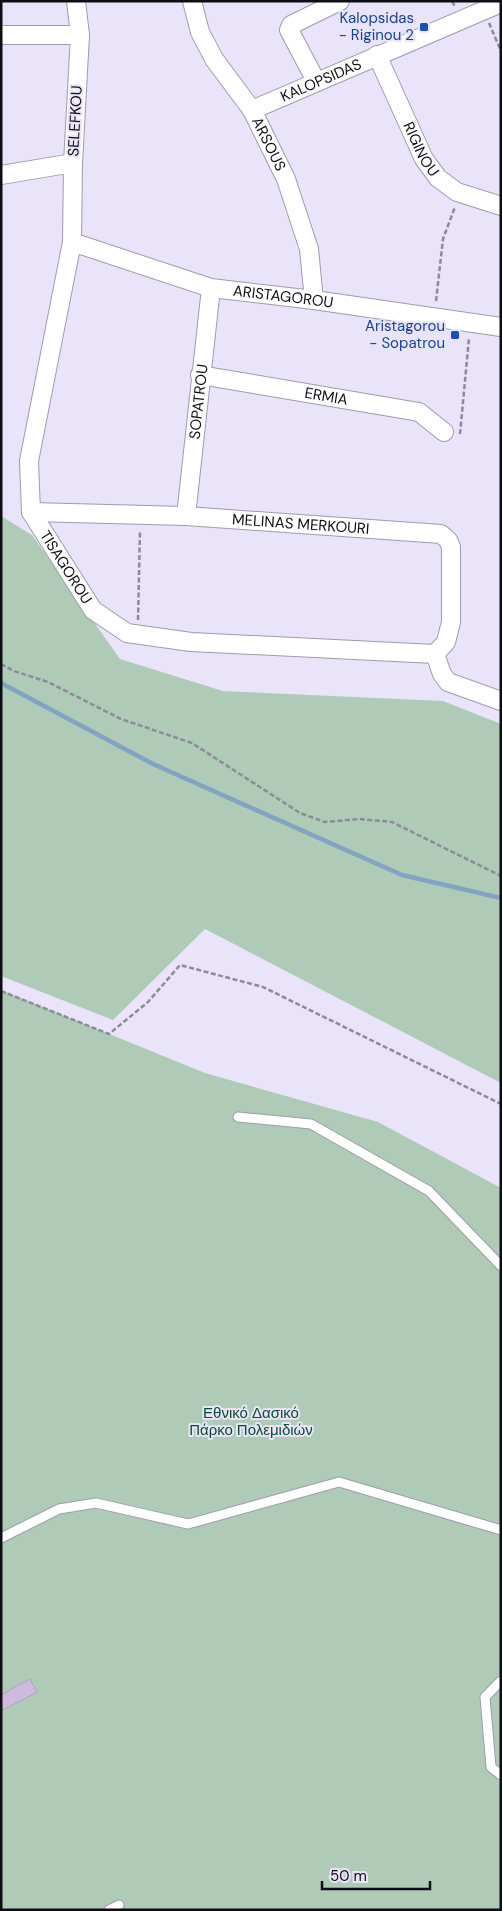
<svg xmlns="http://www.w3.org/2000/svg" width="502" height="1911" font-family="'DM Sans',sans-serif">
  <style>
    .green { fill: #afcab6 }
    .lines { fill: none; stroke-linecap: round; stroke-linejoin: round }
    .stream { stroke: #82a4c2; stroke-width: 4.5 }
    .building { fill: #d0b9df; stroke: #b1a6b8 }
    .service-casing { stroke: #9f9bae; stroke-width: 11 }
    .minor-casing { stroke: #9f9bae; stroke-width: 20 }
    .path { stroke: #8d8a99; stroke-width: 2.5; stroke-dasharray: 5 2.5; stroke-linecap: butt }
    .service { stroke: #fff; stroke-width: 9 }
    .minor { stroke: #fff; stroke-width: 18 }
    .transit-dot { fill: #1a4fb4; stroke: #e9e4f9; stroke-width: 2 }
    .labels { text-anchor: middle; stroke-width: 4; stroke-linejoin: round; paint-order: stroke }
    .transit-label { font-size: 15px; fill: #164399; stroke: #e9e4f9; text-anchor: end }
    .street-label { font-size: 15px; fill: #0e0d14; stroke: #e9e4f9 }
    .park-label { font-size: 15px; fill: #0b4d2a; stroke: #e9e4f9 }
  </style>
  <rect width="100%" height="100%" fill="#e9e4f9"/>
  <!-- green -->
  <g class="green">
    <path d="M1 516 32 535 120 659 223 691 443 701 501 724V1083L205 929 113 1020 1 976Z"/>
    <path d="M1 990 205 1073 378 1122 501 1188V1910H1Z"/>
  </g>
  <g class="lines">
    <!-- stream -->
    <path class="stream" d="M1 683 153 764 402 875 501 898"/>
  </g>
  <!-- building -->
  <path class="building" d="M30 1679 37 1692 1 1711V1695Z"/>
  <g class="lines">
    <!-- service casing -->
    <g class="service-casing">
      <g id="service">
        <path d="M238 1117 311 1124 429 1191 501 1266"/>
        <path d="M1 1538 59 1509 96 1503 188 1524 339 1482 501 1530"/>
        <path d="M501 1681 485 1697 491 1767 501 1775"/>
        <path d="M109 1910 119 1905"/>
      </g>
    </g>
    <!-- minor casing -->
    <g class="minor-casing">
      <g id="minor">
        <path id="s1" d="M76 1 80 35 73 163 72 242 29 461 31 512 93 610 127 633 191 642 435 654"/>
        <path id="s2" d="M192 1 200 32 214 59 252 110 286 179 309 249 314 300"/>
        <path d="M1 35H80"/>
        <path id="s3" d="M377 55 424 159 438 178 457 192 501 206"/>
        <path d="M316 81 289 30 291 25 340 1"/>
        <path id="s4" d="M252 110 501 3"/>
        <path d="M1 175 73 163"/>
        <path id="s5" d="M72 242 211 288 314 300 501 327"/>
        <path id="s6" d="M200 375 419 412 444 432"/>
        <path id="s7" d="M31 512 186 516 441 534 448 540 451 547V622L446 642 435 654"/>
        <path id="s8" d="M186 516 211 288"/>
        <path d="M435 654 442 674 448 682 501 701"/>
      </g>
    </g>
    <!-- path -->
    <g class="path">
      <path d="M452 1 455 7"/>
      <path d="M489 23 501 51"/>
      <path d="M436 301 443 239 455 207"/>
      <path d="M460 434 469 338"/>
      <path d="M138 620 140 531"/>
      <path d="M1 664 14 671 48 682 121 719 192 743 300 813 325 822 360 819 392 822 501 876"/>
      <path d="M1 991 109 1034 148 1002 180 965 263 987 501 1104"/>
    </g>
    <!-- service -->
    <use href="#service" class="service"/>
    <!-- minor -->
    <use href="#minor" class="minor"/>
  </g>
  <!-- markers -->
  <g class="transit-dot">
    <rect x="419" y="22" width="10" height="10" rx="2.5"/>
    <rect x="450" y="330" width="10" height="10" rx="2.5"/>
  </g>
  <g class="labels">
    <!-- transit labels -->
    <g class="transit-label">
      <text x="414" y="23">Kalopsidas<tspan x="414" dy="17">- Riginou 2</tspan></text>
      <text x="445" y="331">Aristagorou<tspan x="445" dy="17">- Sopatrou</tspan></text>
    </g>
    <!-- street labels -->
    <g class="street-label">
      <text dy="5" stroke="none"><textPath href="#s4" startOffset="75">KALOPSIDAS</textPath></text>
      <text transform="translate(75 121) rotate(-87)" y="5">SELEFKOU</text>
      <text dy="5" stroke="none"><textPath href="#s2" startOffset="164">ARSOUS</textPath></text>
      <text dy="5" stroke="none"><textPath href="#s3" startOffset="104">RIGINOU</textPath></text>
      <text dy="5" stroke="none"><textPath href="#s5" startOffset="219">ARISTAGOROU</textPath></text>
      <text dy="5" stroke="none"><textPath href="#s6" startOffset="128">ERMIA</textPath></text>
      <text dy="5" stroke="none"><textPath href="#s8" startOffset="115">SOPATROU</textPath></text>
      <text dy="5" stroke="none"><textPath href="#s7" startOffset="270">MELINAS MERKOURI</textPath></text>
      <text dy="5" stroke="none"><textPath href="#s1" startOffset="581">TISAGOROU</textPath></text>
    </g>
    <!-- park labels -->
    <g class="park-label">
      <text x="251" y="1418">Εθνικό Δασικό<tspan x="251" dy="17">Πάρκο Πολεμιδιών</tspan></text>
    </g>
  </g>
  <!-- border -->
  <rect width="502" height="1911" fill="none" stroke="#0e0d14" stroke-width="5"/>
  <!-- scale -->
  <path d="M322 1881v8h108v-8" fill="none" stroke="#0e0d14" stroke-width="2.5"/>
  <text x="330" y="1881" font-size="15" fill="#0e0d14" stroke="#e9e4f9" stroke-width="4" paint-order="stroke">50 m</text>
</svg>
